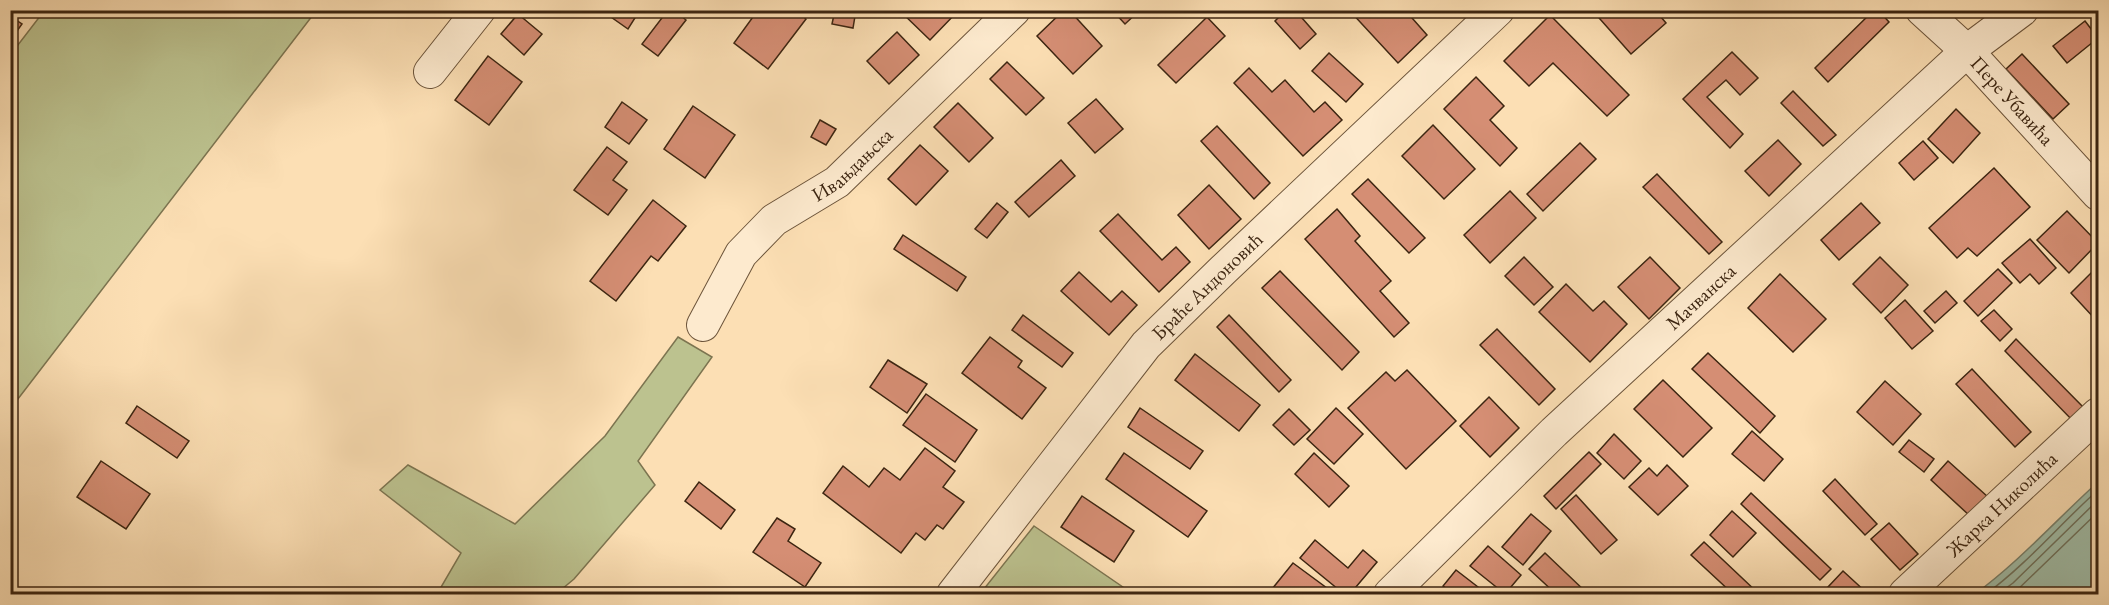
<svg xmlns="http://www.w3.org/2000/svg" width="2109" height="605" font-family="'EB Garamond',serif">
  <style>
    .green { fill: #bcc28f; stroke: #7c7450; stroke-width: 1.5 }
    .water { fill: #a0bda8; stroke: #78806c; stroke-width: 1.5 }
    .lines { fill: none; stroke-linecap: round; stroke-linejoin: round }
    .shore { stroke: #6e715c; stroke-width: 1.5 }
    .building { fill: #d58e74; stroke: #3c2511; stroke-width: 1.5 }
    .street-casing { stroke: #6c543a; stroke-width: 34 }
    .street { stroke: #fdeace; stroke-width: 32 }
    .labels { text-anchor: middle; stroke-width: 4.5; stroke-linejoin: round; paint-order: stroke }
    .street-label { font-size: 20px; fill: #3c2511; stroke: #fdeace }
  </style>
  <rect width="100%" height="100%" fill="#fcdfb4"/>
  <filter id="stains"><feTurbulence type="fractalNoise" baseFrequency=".00333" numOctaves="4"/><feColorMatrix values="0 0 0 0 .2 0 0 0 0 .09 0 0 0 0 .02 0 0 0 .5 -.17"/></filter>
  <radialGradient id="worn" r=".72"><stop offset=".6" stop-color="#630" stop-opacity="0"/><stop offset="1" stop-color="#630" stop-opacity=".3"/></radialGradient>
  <!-- green -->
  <g class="green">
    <path d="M44 11H316L11 408V54Z"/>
    <path d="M678 337 712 357 638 461 655 485 574 579 556 594H437L461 553 380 490 408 465 515 524 605 436Z"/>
    <path d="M1034 526 1133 594H980Z"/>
  </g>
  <!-- water -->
  <path class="water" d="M2098 482V584L2089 594H1975C2020 561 2057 519 2098 482Z"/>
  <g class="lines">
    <!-- shore -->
    <g class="shore">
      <path d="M1986 594C2027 564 2060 524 2098 490"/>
      <path d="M1998 594 2013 583 2098 500"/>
      <path d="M2013 594 2098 512"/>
    </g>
  </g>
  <!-- building -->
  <g class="building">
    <path d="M601 10H640L628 29Z"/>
    <path d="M668 10H674L686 20 658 56 642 44Z"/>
    <path d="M758 10H796L806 19 768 69 734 43Z"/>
    <path d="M835 10H856L853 28 832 24Z"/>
    <path d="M899 10H958V11L930 40Z"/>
    <path d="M1064 10H1069L1102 46 1073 74 1037 36Z"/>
    <path d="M1112 10H1140L1125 24Z"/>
    <path d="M1286 10H1295L1316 34 1300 49 1275 21Z"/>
    <path d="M1349 10H1380L1381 13 1384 10H1405L1427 35 1398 63Z"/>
    <path d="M1592 10H1655L1666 23 1631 54Z"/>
    <path d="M1874 10H1878L1889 22 1828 82 1815 68Z"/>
    <path d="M518 14 542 34 524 55 501 34Z"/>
    <path d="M1550 15 1629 95 1607 116 1553 63 1529 86 1504 61Z"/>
    <path d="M10 16 22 24 10 41Z"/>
    <path d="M1207 17 1225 36 1176 83 1158 65Z"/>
    <path d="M2085 21 2098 38 2067 63 2053 46Z"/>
    <path d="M897 32 919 55 889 84 867 61Z"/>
    <path d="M1732 52 1758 78 1740 95 1726 80 1707 97 1743 134 1730 148 1683 99Z"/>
    <path d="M1329 53 1363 84 1346 102 1312 71Z"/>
    <path d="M2022 54 2069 104 2053 119 2006 69Z"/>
    <path d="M488 56 522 82 489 125 455 100Z"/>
    <path d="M1007 62 1044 98 1026 115 990 79Z"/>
    <path d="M1249 68 1272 92 1285 80 1314 112 1325 102 1342 120 1303 156 1234 83Z"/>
    <path d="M1476 77 1504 106 1490 120 1517 148 1500 166 1444 109Z"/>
    <path d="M1793 91 1836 135 1823 146 1781 103Z"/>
    <path d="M1096 99 1123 129 1095 153 1068 123Z"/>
    <path d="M622 102 647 120 629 144 605 127Z"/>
    <path d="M958 103 993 138 969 162 934 127Z"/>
    <path d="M693 106 735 135 705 178 664 149Z"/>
    <path d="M1956 109 1980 133 1953 163 1928 139Z"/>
    <path d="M820 120 836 129 826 145 811 137Z"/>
    <path d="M1433 125 1475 169 1444 199 1402 156Z"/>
    <path d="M1217 126 1270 183 1254 199 1201 141Z"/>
    <path d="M1778 140 1801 164 1769 196 1745 171Z"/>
    <path d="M1923 141 1938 158 1914 180 1899 163Z"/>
    <path d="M1580 143 1596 159 1543 211 1527 194Z"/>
    <path d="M920 145 948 171 916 205 888 179Z"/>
    <path d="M607 147 627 162 613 180 627 190 608 215 574 190Z"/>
    <path d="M1061 160 1075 176 1029 217 1015 202Z"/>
    <path d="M1994 168 2030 207 1977 256 1968 248 1957 258 1929 228Z"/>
    <path d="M1657 174 1722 242 1709 254 1643 187Z"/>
    <path d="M1368 179 1425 238 1409 253 1352 194Z"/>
    <path d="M1209 185 1241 219 1209 249 1178 215Z"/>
    <path d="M1510 191 1536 218 1490 263 1464 235Z"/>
    <path d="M653 200 686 226 658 261 651 256 616 301 590 281Z"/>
    <path d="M997 203 1008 212 987 238 975 229Z"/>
    <path d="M1861 203 1880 223 1839 260 1821 240Z"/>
    <path d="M1337 209 1360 236 1355 241 1391 281 1380 291 1409 323 1394 337 1305 239Z"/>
    <path d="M2067 211 2098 243 2069 273 2037 240Z"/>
    <path d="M1118 214 1162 260 1176 247 1190 262 1159 292 1100 231Z"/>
    <path d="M903 235 966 277 957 291 894 249Z"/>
    <path d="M2030 239 2056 268 2039 284 2030 274 2020 283 2002 263Z"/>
    <path d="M1524 257 1553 287 1534 305 1505 276Z"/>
    <path d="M1650 257 1680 288 1649 319 1618 287Z"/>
    <path d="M1880 257 1908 285 1881 313 1853 284Z"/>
    <path d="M1998 269 2012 283 1978 316 1964 301Z"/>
    <path d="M1280 271 1359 352 1342 370 1262 288Z"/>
    <path d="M2093 271 2098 277V316L2095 319 2071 293Z"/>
    <path d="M1079 272 1111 302 1122 291 1137 305 1109 335 1061 291Z"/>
    <path d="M1780 274 1826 319 1793 352 1748 308Z"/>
    <path d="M1566 284 1593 311 1604 301 1627 324 1590 362 1539 312Z"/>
    <path d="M1946 291 1957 303 1935 323 1924 311Z"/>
    <path d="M1905 300 1933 331 1912 349 1885 318Z"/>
    <path d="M1994 310 2012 329 2000 341 1981 321Z"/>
    <path d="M1023 315 1073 353 1062 367 1012 330Z"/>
    <path d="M1229 315 1291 380 1279 392 1217 327Z"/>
    <path d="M1497 329 1555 389 1539 405 1480 345Z"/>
    <path d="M990 337 1022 361 1018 367 1046 388 1022 419 962 373Z"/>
    <path d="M2016 339 2086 410 2074 422 2005 351Z"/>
    <path d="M1708 353 1775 416 1760 433 1692 369Z"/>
    <path d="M1195 354 1260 405 1239 431 1175 380Z"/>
    <path d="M888 360 927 384 907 413 870 387Z"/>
    <path d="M1972 369 2031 432 2015 447 1956 384Z"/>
    <path d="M1407 370 1456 421 1406 469 1348 408 1386 372 1395 381Z"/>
    <path d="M1663 380 1712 428 1683 457 1634 409Z"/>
    <path d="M1885 381 1921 414 1893 445 1857 412Z"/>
    <path d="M926 394 977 430 955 462 903 425Z"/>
    <path d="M1489 397 1519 428 1490 457 1460 426Z"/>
    <path d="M137 406 189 441 177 458 126 423Z"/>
    <path d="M1140 408 1203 451 1190 469 1128 427Z"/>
    <path d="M1336 408 1363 434 1334 464 1307 439Z"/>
    <path d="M1289 409 1310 430 1294 445 1273 425Z"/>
    <path d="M1752 431 1783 459 1764 481 1732 454Z"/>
    <path d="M1614 434 1641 461 1624 479 1597 453Z"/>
    <path d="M1909 440 1934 459 1924 472 1899 452Z"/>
    <path d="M925 448 955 471 943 487 964 502 943 529 937 525 925 540 916 533 901 553 823 493 843 466 869 487 884 468 900 480Z"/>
    <path d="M1589 452 1601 464 1556 509 1544 496Z"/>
    <path d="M1124 453 1207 511 1188 537 1106 479Z"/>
    <path d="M1314 453 1349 486 1329 507 1295 474Z"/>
    <path d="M101 461 150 494 126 529 77 497Z"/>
    <path d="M1948 461 1988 497 1970 516 1931 480Z"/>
    <path d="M1667 465 1688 486 1658 515 1629 487 1649 468 1657 476Z"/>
    <path d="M1835 479 1877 524 1865 535 1823 491Z"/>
    <path d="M699 482 735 510 721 529 685 501Z"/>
    <path d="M1751 493 1831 569 1820 580 1741 504Z"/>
    <path d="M1576 495 1617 540 1601 554 1561 509Z"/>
    <path d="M1082 496 1134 531 1114 562 1061 527Z"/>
    <path d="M1732 511 1756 533 1733 557 1710 535Z"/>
    <path d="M1531 514 1551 531 1523 565 1502 547Z"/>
    <path d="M777 518 795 529 788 541 821 563 805 587 753 552Z"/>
    <path d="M1889 523 1918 554 1900 570 1871 539Z"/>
    <path d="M1315 540 1348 568 1363 550 1377 562 1350 594H1344L1300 558Z"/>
    <path d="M1704 542 1759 594H1733L1691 555Z"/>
    <path d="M1488 546 1521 575 1505 594 1470 566Z"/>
    <path d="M1545 553 1588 594H1556L1529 569Z"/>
    <path d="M1293 563 1335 594H1268Z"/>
    <path d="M1456 570 1487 594H1454L1443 586Z"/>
    <path d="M1843 571 1868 594H1836L1828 587Z"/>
  </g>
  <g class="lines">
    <!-- street casing -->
    <g class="street-casing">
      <g id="street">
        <path id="s1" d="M1922 10 1967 51 2098 194"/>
        <path d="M430 72 479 10"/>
        <path id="s2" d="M703 325 741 254 774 220 837 182 1014 10"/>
        <path id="s3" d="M953 594 1146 345 1223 270 1498 10"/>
        <path id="s4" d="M1390 594 1554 432 1967 51 2022 10"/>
        <path id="s5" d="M1905 594 2098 414"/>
      </g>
    </g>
    <!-- street -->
    <use href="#street" class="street"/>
  </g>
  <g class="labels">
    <!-- street labels -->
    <g class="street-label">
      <text dy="7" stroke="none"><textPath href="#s1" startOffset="128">Пере Убавића</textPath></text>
      <text dy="7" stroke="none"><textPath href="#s2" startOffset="224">Ивањдањска</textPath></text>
      <text dy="7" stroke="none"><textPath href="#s3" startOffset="400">Браће Андоновић</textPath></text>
      <text dy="7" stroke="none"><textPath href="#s4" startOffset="430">Мачванска</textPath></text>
      <text dy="7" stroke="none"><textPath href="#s5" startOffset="132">Жарка Николића</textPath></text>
    </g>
  </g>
  <!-- margin -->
  <rect width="2109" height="605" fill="none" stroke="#fcdfb4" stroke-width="36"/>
  <rect x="12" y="12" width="2085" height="581" fill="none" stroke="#3c2511" stroke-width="3"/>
  <rect x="18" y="18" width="2073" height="569" fill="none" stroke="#3c2511" stroke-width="1.5"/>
  <rect width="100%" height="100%" filter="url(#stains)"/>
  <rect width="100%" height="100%" fill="url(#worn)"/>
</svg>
